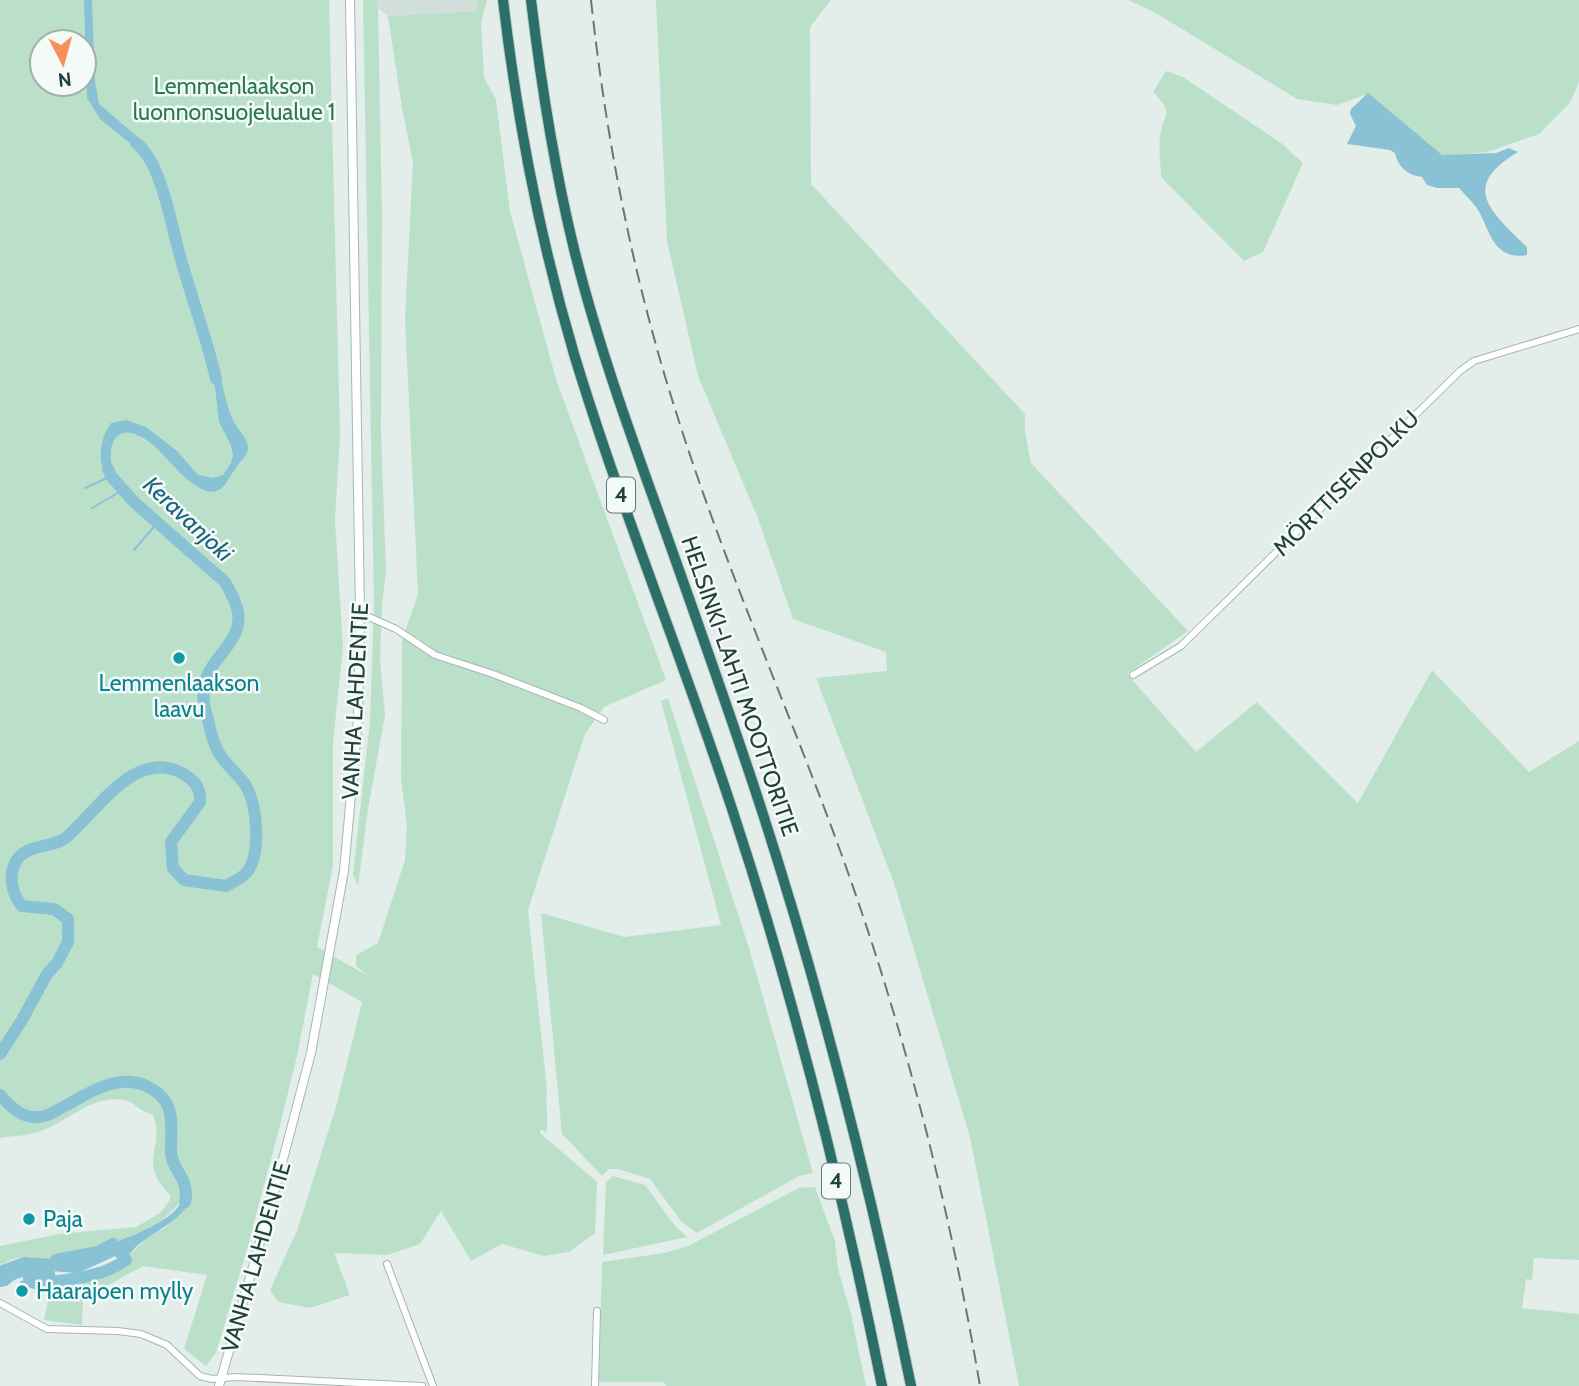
<svg xmlns="http://www.w3.org/2000/svg" width="1579" height="1386" font-family="Cabin,sans-serif">
  <style>
    .built { fill: #d1ded9 }
    .green { fill: #bbe0c9; fill-rule: evenodd }
    .water { fill: #89c1d5 }
    .lines { fill: none; stroke-linecap: round; stroke-linejoin: round }
    .stream { stroke: #89c1d5; stroke-width: 2 }
    .river { stroke: #89c1d5; stroke-width: 12 }
    .street-casing { stroke: #a5b6b2; stroke-width: 8 }
    .secondary-casing { stroke: #a1bab4; stroke-width: 10 }
    .highway-casing { stroke: #c1cac8; stroke-width: 12 }
    .street { stroke: #fff; stroke-width: 6 }
    .secondary { stroke: #fff; stroke-width: 8 }
    .highway { stroke: #2c6e68; stroke-width: 10 }
    .rail { stroke: #5d7c77; stroke-width: 2; stroke-dasharray: 14 7; stroke-linecap: butt }
    .culture-dot { fill: #0f9aa8; stroke: #f4faf8; stroke-width: 2.5 }
    .labels { text-anchor: middle; stroke-width: 5; stroke-linejoin: round; paint-order: stroke }
    .shield { fill: #f4faf8; stroke: #617874; stroke-width: 2 }
    .shield-label { font-size: 21px; font-weight: bold; fill: #22403b }
    .park-label { font-size: 23px; fill: #2a7951; stroke: #f4faf8 }
    .street-label { font-size: 23px; fill: #22403b; stroke: #f4faf8 }
    .culture-label { font-size: 23px; fill: #0d838f; stroke: #f4faf8; text-anchor: start }
    .water-label { font-size: 24px; font-style: italic; fill: #19637f; stroke: #f4faf8 }
  </style>
  <rect width="100%" height="100%" fill="#e3eeea"/>
  <!-- built -->
  <path class="built" d="M377 0H477V11L388 16 378 8Z"/>
  <!-- green -->
  <g class="green">
    <path d="M0 0H329L340 434 335 520 343 648 333 742V866L317 947 370 977 356 966V955L378 943 405 860 407 825 401 779 402 640 418 594 405 319 413 162 402 108 388 16 477 11V0H487L481 22 484 77 496 100 510 211 556 379 666 680 604 707 585 734 528 910 547 1090C545 1104 549 1118 546 1133L541 1129 540 1133 597 1182 595 1233 569 1252 544 1256 502 1244 471 1261 441 1211 420 1244 388 1255 334 1253 350 1295 310 1308 278 1302 270 1290 298 1228 337 1103 362 1002 313 974 297 1056 277 1137 246 1253 216 1353 206 1366 184 1349 207 1275 143 1266 83 1299 82 1325 44 1320 52 1282 89 1276 119 1265 146 1239 166 1227 182 1200C160 1229 118 1245 84 1253 77 1255 71 1259 63 1260 37 1264 31 1248 1 1265L0 1263V1246L59 1234 136 1227 160 1213 170 1200V1195C136 1160 166 1149 153 1115 141 1112 134 1102 124 1100 91 1094 67 1123 38 1132 26 1136 12 1136 0 1138ZM42 42H84V84H42Z"/>
    <path d="M363 0H377L378 8 382 214 381 432 386 572 382 606 380 660 385 715 368 809 358 886 353 874 370 720 374 606Z"/>
    <path d="M656 0H831L810 27 811 184 1025 414V432L1031 463 1188 631 1127 674 1196 752 1257 702 1358 803 1432 670 1529 772 1579 741V1260L1534 1258 1532 1280 1526 1279 1522 1308 1579 1314V1386H1019L970 1137 894 883 816 678 887 671 886 652 793 619 757 516 698 376 667 241Z"/>
    <path d="M1128 0H1579V82L1570 103 1539 134 1487 152 1442 156 1368 94 1337 105 1297 99 1154 12Z"/>
    <path d="M1166 71 1183 77 1281 143 1303 163 1263 252 1244 261 1161 177C1161 164 1158 150 1160 137 1163 111 1176 116 1153 92Z"/>
    <path d="M668 698 749 948 813 1173 799 1176 697 1233 681 1221 650 1179 618 1169H609L602 1176 562 1134 541 913 624 937 721 925 661 701Z"/>
    <path d="M613 1176 645 1185 675 1226 687 1237 603 1255 606 1182Z"/>
    <path d="M815 1187 835 1241 838 1269 851 1314 866 1386H666L664 1382H599L602 1262 664 1253 688 1246 799 1188Z"/>
  </g>
  <!-- water -->
  <g class="water">
    <path d="M84 0H92L95 81 99 104 146 144 150 152 142 157 135 147 100 119 87 98Z"/>
    <path d="M1368 93 1442 155 1496 153 1509 148 1518 152C1459 187 1491 212 1527 247V255C1493 261 1490 230 1478 210 1473 202 1465 195 1459 188H1437L1427 185 1422 177C1407 175 1398 167 1395 153L1390 150 1347 144 1356 126 1350 114 1351 109Z"/>
    <path d="M218 363C222 381 225 403 233 420 237 430 248 437 248 448 248 456 241 460 237 466 224 485 220 503 192 483 172 469 159 443 135 434 107 424 106 464 118 478L110 484C97 464 98 442 111 423L126 420 146 427 177 451 198 475 213 478 223 475 231 463 233 455 231 445 219 422 215 387 208 365Z"/>
    <path d="M189 1186 192 1199C174 1230 140 1234 126 1260L113 1244C130 1237 176 1219 182 1200 183 1196 182 1192 181 1188Z"/>
  </g>
  <g class="lines">
    <!-- stream -->
    <g class="stream">
      <path d="M85 488 107 478"/>
      <path d="M92 508 123 490"/>
      <path d="M134 550 158 522"/>
      <path d="M0 1276 8 1283"/>
      <path d="M21 1282 30 1281"/>
    </g>
    <!-- river -->
    <g class="river">
      <path d="M136 143C163 163 172 232 182 263 193 302 207 339 216 379"/>
      <path d="M0 1054 22 1020 47 974 57 963 68 942V919L54 909 22 906C11 893 7 871 19 857 30 845 52 847 64 839 70 835 75 828 80 824 106 798 140 751 182 773 194 780 201 787 200 802L171 842 173 868 184 880 226 886C233 882 244 877 248 871 261 852 257 807 247 788 242 777 230 769 223 759 214 748 211 733 208 720 204 708 202 695 205 683 211 656 243 642 238 612 236 601 230 591 225 582L134 502 111 476 108 469"/>
      <path d="M0 1095C9 1105 20 1117 35 1117 46 1118 55 1111 65 1106 88 1093 117 1074 144 1085 177 1099 171 1122 171 1152 172 1172 190 1177 185 1202"/>
      <path d="M0 1272 25 1263 77 1267 129 1243"/>
      <path d="M0 1281 5 1280C15 1269 33 1270 48 1270L49 1274 29 1279 31 1282 39 1284C68 1279 101 1278 126 1260L113 1244 98 1252 56 1260"/>
    </g>
    <!-- street casing -->
    <g class="street-casing">
      <g id="street">
        <path d="M360 613 396 629 435 655 493 674 581 708 604 720"/>
        <path d="M1133 675 1181 646 1460 371 1474 361 1579 329"/>
        <path d="M387 1264 433 1386"/>
        <path d="M0 1303 47 1329 118 1331 141 1334 167 1345 200 1376 212 1379 236 1377 422 1386"/>
        <path d="M595 1386 597 1311"/>
      </g>
    </g>
    <!-- secondary casing -->
    <g class="secondary-casing">
      <path id="secondary" d="M219 1386 276 1186 311 1053 344 871 358 719 360 613 350 0"/>
    </g>
    <!-- highway casing -->
    <g class="highway-casing">
      <g id="highway">
        <path d="M503 0C517 119 540 239 574 354 621 509 683 659 733 812 795 1000 843 1193 882 1386"/>
        <path d="M531 0C541 84 554 167 574 249 596 338 627 425 658 511 693 609 728 707 760 805 822 996 871 1190 911 1386"/>
      </g>
    </g>
    <!-- street -->
    <use href="#street" class="street"/>
    <!-- secondary -->
    <use href="#secondary" class="secondary"/>
    <!-- highway -->
    <use href="#highway" class="highway"/>
    <!-- rail -->
    <path class="rail" d="M591 0C606 139 633 278 676 412 723 562 787 705 841 853 904 1027 949 1204 980 1386"/>
  </g>
  <!-- markers -->
  <g class="culture-dot">
    <circle cx="179" cy="658" r="7"/>
    <circle cx="29" cy="1219" r="7"/>
    <circle cx="22" cy="1291" r="7"/>
  </g>
  <g class="labels">
    <!-- shield labels -->
    <g class="shield">
      <rect x="607" y="477.5" width="28" height="35" rx="5"/>
      <rect x="822" y="1163.5" width="28" height="35" rx="5"/>
    </g>
    <g class="shield-label">
      <text x="621" y="502">4</text>
      <text x="836" y="1188">4</text>
    </g>
    <!-- park labels -->
    <g class="park-label">
      <text x="234" y="94">Lemmenlaakson<tspan x="234" dy="26">luonnonsuojelualue 1</tspan></text>
    </g>
    <!-- street labels -->
    <g class="street-label">
      <text transform="translate(1346 483) rotate(-45)" y="8">MÖRTTISENPOLKU</text>
      <text transform="translate(740 686) rotate(71)" y="8">HELSINKI-LAHTI MOOTTORITIE</text>
      <text transform="translate(355 701) rotate(-87)" y="8">VANHA LAHDENTIE</text>
      <text transform="translate(256 1257) rotate(-74)" y="8">VANHA LAHDENTIE</text>
    </g>
    <!-- culture labels -->
    <g class="culture-label">
      <text x="179" y="691" text-anchor="middle">Lemmenlaakson<tspan x="179" dy="26">laavu</tspan></text>
      <text x="43" y="1227">Paja</text>
      <text x="36" y="1299">Haarajoen mylly</text>
    </g>
    <!-- water labels -->
    <g class="water-label">
      <text transform="translate(188 519) rotate(43)" y="8">Keravanjoki</text>
    </g>
  </g>
  <!-- north arrow -->
  <g transform="translate(63 63) rotate(174)"><circle r="33" fill="#f4faf8" stroke="#a0b0ac" stroke-width="2"/>
  <path d="M0-5L12 26L0 18L-12 26Z" fill="#f89057"/>
  <text y="-10" font-size="19" font-weight="bold" text-anchor="middle" fill="#22403b">N</text>
  </g>
</svg>
